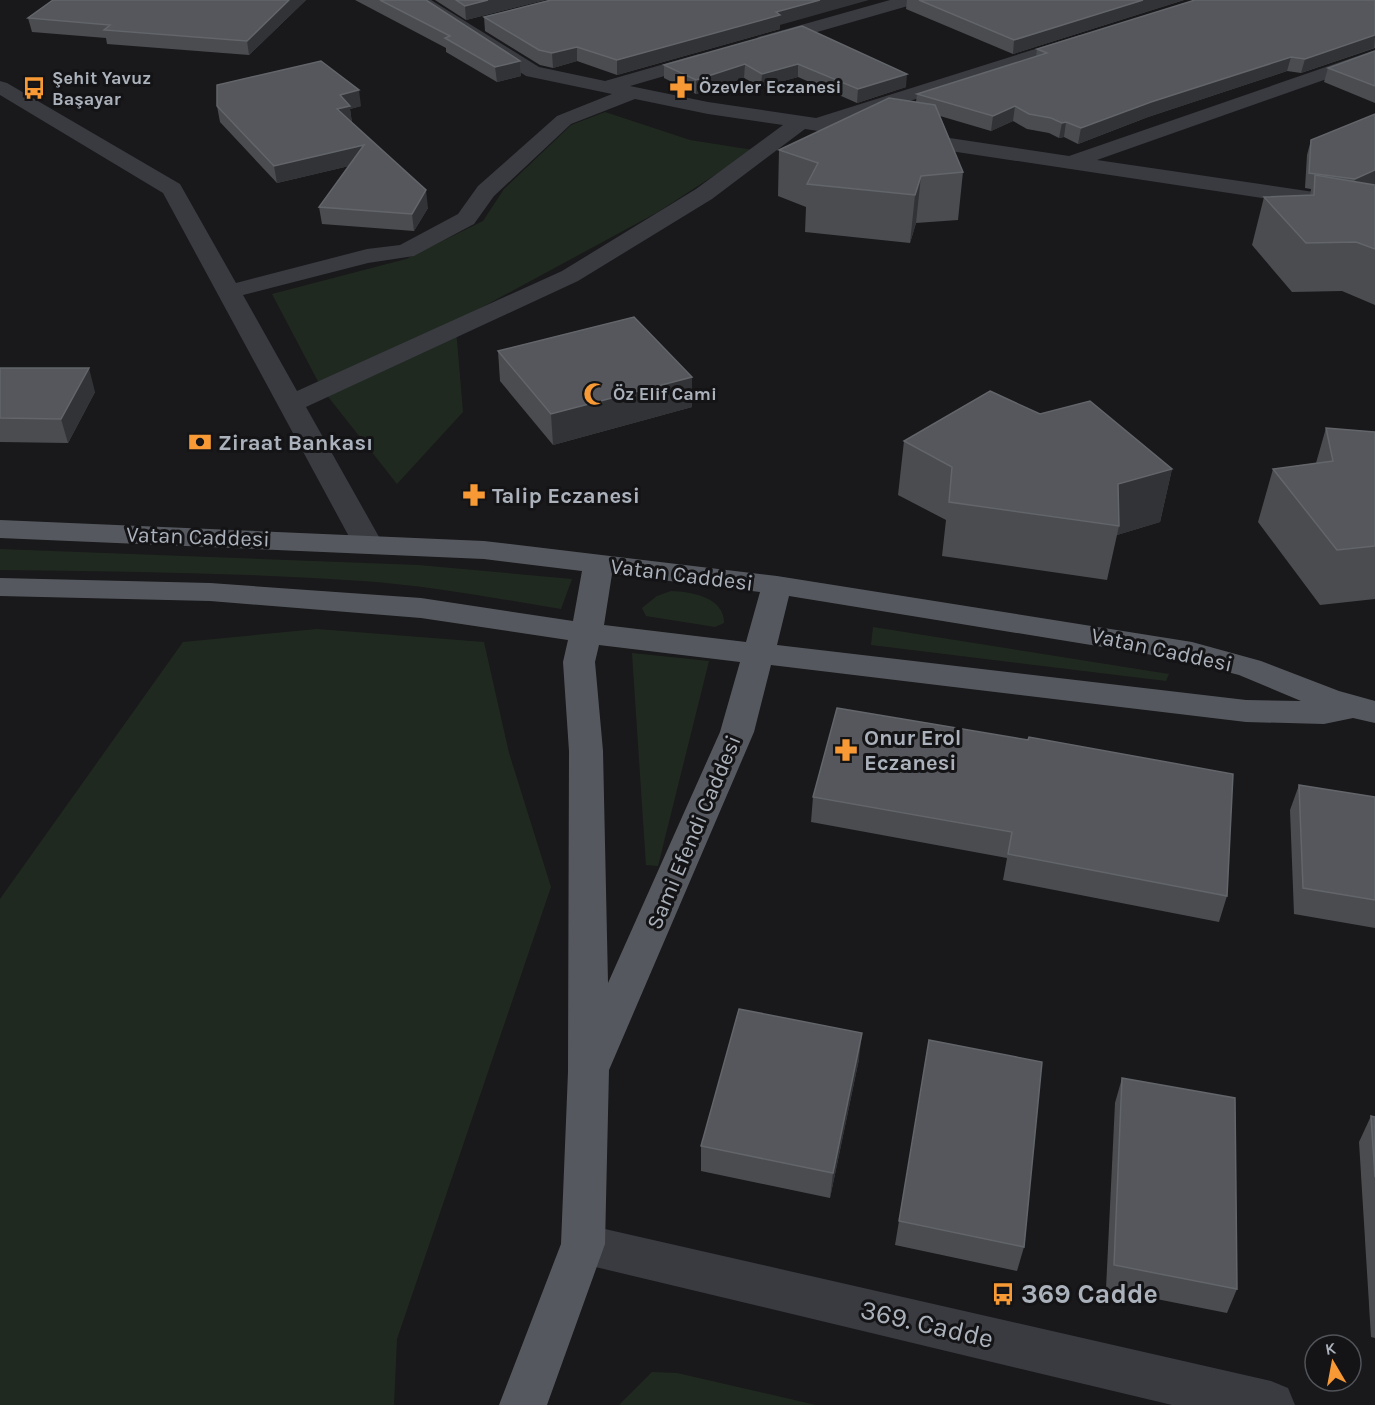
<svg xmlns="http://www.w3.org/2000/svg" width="1375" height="1405" font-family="Karla,sans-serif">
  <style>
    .green { fill: #202920 }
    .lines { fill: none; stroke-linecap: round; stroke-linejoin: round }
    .minor { fill: #393b40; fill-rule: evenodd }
    .major { fill: #55595f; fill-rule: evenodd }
    .wall { fill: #4a4c50 }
    .shaded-wall { fill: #323336 }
    .building { fill: #55575c; stroke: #62656a; stroke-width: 1.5 }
    .labels { text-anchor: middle; stroke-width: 6; stroke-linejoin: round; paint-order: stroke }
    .far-poi-label { font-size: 18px; font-weight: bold; fill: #abb2bb; stroke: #141416; text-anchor: start }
    .poi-label { font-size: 22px; font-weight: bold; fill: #abb2bb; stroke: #141416; text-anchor: start }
    .street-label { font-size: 22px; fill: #abb2bb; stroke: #141416 }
    .near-poi-label { font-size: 27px; font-weight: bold; fill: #abb2bb; stroke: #141416; text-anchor: start }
    .near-street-label { font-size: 27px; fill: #abb2bb; stroke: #141416 }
  </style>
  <rect width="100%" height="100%" fill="#19191b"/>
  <!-- green -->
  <g class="green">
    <path d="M605 112 690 140 753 150 658 212 464 317 456 329 463 412 397 484 322 389 272 294 406 259 483 221 504 189 571 125Z"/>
    <path d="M0 549 418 565 572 579 561 609C495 598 430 586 363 581 242 573 121 571 0 570Z"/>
    <path d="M671 591C692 592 724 597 724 623L715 627 646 616 642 608 657 596Z"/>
    <path d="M873 627 1169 674 1166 681 871 645Z"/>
    <path d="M317 629 484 642 509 753 551 887 397 1339 394 1405H0V899L183 642Z"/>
    <path d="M632 653 709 661 658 866 646 865Z"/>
    <path d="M652 1372 677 1373 816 1405H619Z"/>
  </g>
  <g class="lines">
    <!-- minor -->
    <g class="minor">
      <path d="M410 0H431L539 67 605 81 699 54H713L715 58 713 62 630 86 708 102 816 118 1080 35 1087 37 1089 41 1087 45 843 122 1069 156 1375 50V62L1097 160 1375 201V215L805 129 712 199 578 281 306 407 383 544 378 550 368 553 358 550 353 544 163 193 0 95V81L7 83 180 184 236 283 367 249 400 245 458 214 478 186 557 116 612 94 526 76ZM635 99 708 114 783 125 696 189 562 271 297 391 243 295 368 263 414 256 474 224 494 196 571 124Z"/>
      <path d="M890 0H918L915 4 772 45H758L756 41 758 37Z"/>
      <path d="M583 1224 1271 1381 1288 1388 1295 1405H1172L583 1264 567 1258 561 1244 567 1230Z"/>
    </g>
    <!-- major -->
    <path class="major" d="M0 520 484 541 777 576 1192 642 1261 661 1339 691 1375 701V723L1353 718 1324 724 1246 722 771 665 754 732 609 1070 605 1244 547 1405H499L561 1244 568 1072 569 751 563 662 568 640 421 618 210 601 0 596V578L210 583 421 598 573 621 582 571 484 559 0 538ZM612 574 760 592 746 642 604 625ZM789 596 1177 659 1239 675 1301 701 1246 700 777 645ZM599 645 740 662 720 732 608 983 603 751 595 662Z"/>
  </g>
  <!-- wall -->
  <g class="wall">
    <path d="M53 0H306L249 55 107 44 106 38 32 32 28 18Z"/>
    <path d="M355 0H426L520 61 521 76 497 82 446 52V48Z"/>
    <path d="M435 0H545L466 20Z"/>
    <path d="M907 0H1184L1013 54 906 9Z"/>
    <path d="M1375 0V48L1301 73 1287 71 1148 117 1078 144 1064 137 1059 138 1049 133 1027 129 1013 121 991 131 940 116 963 172 958 220 916 223 910 243 805 232 806 207 778 196 779 150 916 102 917 94 1036 57 1037 49Z"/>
    <path d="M484 17 780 25V29L617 75 577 61 553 68 540 65 485 31Z"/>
    <path d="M802 26 906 87 857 103 798 77 761 87 744 78 696 94 664 78V65Z"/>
    <path d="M1375 51V103L1324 82 1328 68Z"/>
    <path d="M217 106H361L350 109 352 123 428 208 414 231 322 224 319 207 349 166 277 183 220 122Z"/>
    <path d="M1311 140 1375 185V305L1342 291 1292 292 1252 245 1264 197 1310 196 1311 189 1305 188 1307 155Z"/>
    <path d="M498 351 692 407 553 445 500 381Z"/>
    <path d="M0 368 95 392 68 443 0 442Z"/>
    <path d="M1040 414 1172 469 1160 522 1117 535 1107 580 942 556 946 520 898 495 904 441Z"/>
    <path d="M1326 428 1375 432V599L1320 605 1258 522 1273 469 1316 463Z"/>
    <path d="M837 708 1227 896 1219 922 1003 880 1007 858 811 822 813 797Z"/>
    <path d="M1299 785 1375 797V928L1294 914 1290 810Z"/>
    <path d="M929 1040 1024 1247 1017 1271 895 1245Z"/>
    <path d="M859 1059 830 1198 701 1171V1146Z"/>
    <path d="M1122 1078 1237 1289 1227 1313 1106 1289 1115 1103Z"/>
    <path d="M1371 1116 1375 1117V1338L1371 1337 1359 1142Z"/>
  </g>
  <!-- shaded-wall -->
  <g class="shaded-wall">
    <path d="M289 0H306L249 55 247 41Z"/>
    <path d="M488 0H545L466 20 465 6Z"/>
    <path d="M820 0H869L780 25V29L617 75V60L776 12Z"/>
    <path d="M1143 0H1184L1013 54 1014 40Z"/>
    <path d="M1375 35 1374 48 1301 73 1305 59Z"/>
    <path d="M577 47V61L553 68 552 53Z"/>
    <path d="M1291 57 1287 71 1148 117 1078 144 1081 128 1151 102Z"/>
    <path d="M520 61 521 76 497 82 495 67Z"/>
    <path d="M745 64 744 78 696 94V80Z"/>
    <path d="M798 64V77L761 87 762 74Z"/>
    <path d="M907 74 906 87 857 103 858 89Z"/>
    <path d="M359 90 361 106 350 109 352 123 337 109 340 95Z"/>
    <path d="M1015 106 1013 121 991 131 993 116Z"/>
    <path d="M1066 122 1064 137 1059 138 1062 123Z"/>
    <path d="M364 145 366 162 277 183 274 166Z"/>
    <path d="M1375 170V184L1350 195 1355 179Z"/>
    <path d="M921 176 916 223 910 243 915 195Z"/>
    <path d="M426 190 428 208 414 231 412 214Z"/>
    <path d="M89 368 95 392 68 443 61 419Z"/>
    <path d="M692 377V407L553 445 551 414Z"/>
    <path d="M1172 469 1160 522 1117 535 1119 526 1118 484Z"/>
    <path d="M862 1033 859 1059 830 1198 833 1173Z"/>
  </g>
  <!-- building -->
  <g class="building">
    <path d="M53 0H289L247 41 104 30 110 25 28 18Z"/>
    <path d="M380 0H426L520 61 495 67 445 38 450 36Z"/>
    <path d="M456 0H488L465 6Z"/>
    <path d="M551 0H820L776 12 780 15 617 60 577 47 552 53 539 50 484 17Z"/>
    <path d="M919 0H1143L1014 40Z"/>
    <path d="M1195 0H1375V35L1305 59 1291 57 1151 102 1081 128 1066 122 1062 123 1051 118 1029 114 1015 106 993 116 917 94 1047 53 1037 49Z"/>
    <path d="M802 26 907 74 858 89 798 64 762 74 745 64 696 80 664 65Z"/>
    <path d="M1375 51V86L1328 68Z"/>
    <path d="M321 61 359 90 340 95 350 106 337 109 426 190 412 214 319 207 364 145 274 166 217 106V85Z"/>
    <path d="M889 98 935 105 963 172 921 176 915 195 807 184 818 163 779 150Z"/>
    <path d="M1375 114V170L1355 179 1309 173 1311 140Z"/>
    <path d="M1315 175 1375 185V249L1356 242 1306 243 1264 197 1314 195Z"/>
    <path d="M634 317 692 377 551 414 498 351Z"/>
    <path d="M0 368H89L61 419 0 418Z"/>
    <path d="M990 391 1040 414 1090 401 1172 469 1118 484 1119 526 949 502 952 467 904 441Z"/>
    <path d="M1326 428 1375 432V546L1337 550 1273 469 1333 461Z"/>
    <path d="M837 708 1028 740 1029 737 1233 774 1227 896 1008 854 1012 832 813 797Z"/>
    <path d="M1299 785 1375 797V900L1303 888Z"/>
    <path d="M739 1009 862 1033 833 1173 701 1146Z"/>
    <path d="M929 1040 1042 1062 1024 1247 899 1221Z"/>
    <path d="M1122 1078 1235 1098 1237 1289 1114 1265Z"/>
    <path d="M1371 1116 1375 1117V1177Z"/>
  </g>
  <!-- icons -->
  <defs>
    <g id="pharmacy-bare" transform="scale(1.8)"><path d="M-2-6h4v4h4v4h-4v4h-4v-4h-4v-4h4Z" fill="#f79a35" stroke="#141416" stroke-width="2.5" paint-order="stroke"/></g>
    <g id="bus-bare" transform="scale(1.8)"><path d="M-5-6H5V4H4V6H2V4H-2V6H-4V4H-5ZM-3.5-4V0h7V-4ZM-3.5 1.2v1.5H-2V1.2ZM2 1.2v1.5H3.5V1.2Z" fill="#f79a35" stroke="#141416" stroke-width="2.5" paint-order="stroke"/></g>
    <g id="mosque-bare" transform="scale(1.8)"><path d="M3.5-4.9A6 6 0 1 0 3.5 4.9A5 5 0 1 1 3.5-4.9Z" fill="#f79a35" stroke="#141416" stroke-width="2.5" paint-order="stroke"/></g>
    <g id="bank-bare" transform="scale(1.8)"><path d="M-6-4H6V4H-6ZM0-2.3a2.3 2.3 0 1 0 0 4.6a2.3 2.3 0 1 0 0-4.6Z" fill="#f79a35" stroke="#141416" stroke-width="2.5" paint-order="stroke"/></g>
  </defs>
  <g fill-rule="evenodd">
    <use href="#pharmacy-bare" x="681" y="87"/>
    <use href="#bus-bare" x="34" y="88"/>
    <use href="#mosque-bare" x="595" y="394"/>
    <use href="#bank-bare" x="200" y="442"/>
    <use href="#pharmacy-bare" x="474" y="495"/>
    <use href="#pharmacy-bare" x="846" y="750"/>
    <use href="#bus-bare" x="1003" y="1294"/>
  </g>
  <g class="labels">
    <!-- far-poi labels -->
    <g class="far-poi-label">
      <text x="52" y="84">Şehit Yavuz<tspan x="52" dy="21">Başayar</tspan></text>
      <text x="699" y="93">Özevler Eczanesi</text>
      <text x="613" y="400">Öz Elif Cami</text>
    </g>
    <!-- poi labels -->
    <g class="poi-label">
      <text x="218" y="450">Ziraat Bankası</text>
      <text x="492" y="503">Talip Eczanesi</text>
      <text x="864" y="745">Onur Erol<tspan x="864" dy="25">Eczanesi</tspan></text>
    </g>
    <!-- street labels -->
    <g class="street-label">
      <text transform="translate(198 536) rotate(2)" y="8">Vatan Caddesi</text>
      <text transform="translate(682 574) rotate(7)" y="8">Vatan Caddesi</text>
      <text transform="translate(1162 649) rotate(12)" y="8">Vatan Caddesi</text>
      <text transform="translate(693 832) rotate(-67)" y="8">Sami Efendi Caddesi</text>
    </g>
    <!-- near-poi labels -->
    <g class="near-poi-label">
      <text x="1021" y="1303">369 Cadde</text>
    </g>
    <!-- near-street labels -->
    <g class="near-street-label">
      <text transform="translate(927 1324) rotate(13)" y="9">369. Cadde</text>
    </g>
  </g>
  <!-- north arrow -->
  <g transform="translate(1333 1363) rotate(350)"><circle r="28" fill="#141416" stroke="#505358" stroke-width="1.5"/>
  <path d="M0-4.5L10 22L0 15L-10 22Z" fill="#f79a35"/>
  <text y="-9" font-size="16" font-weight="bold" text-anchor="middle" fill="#abb2bb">K</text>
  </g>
</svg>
